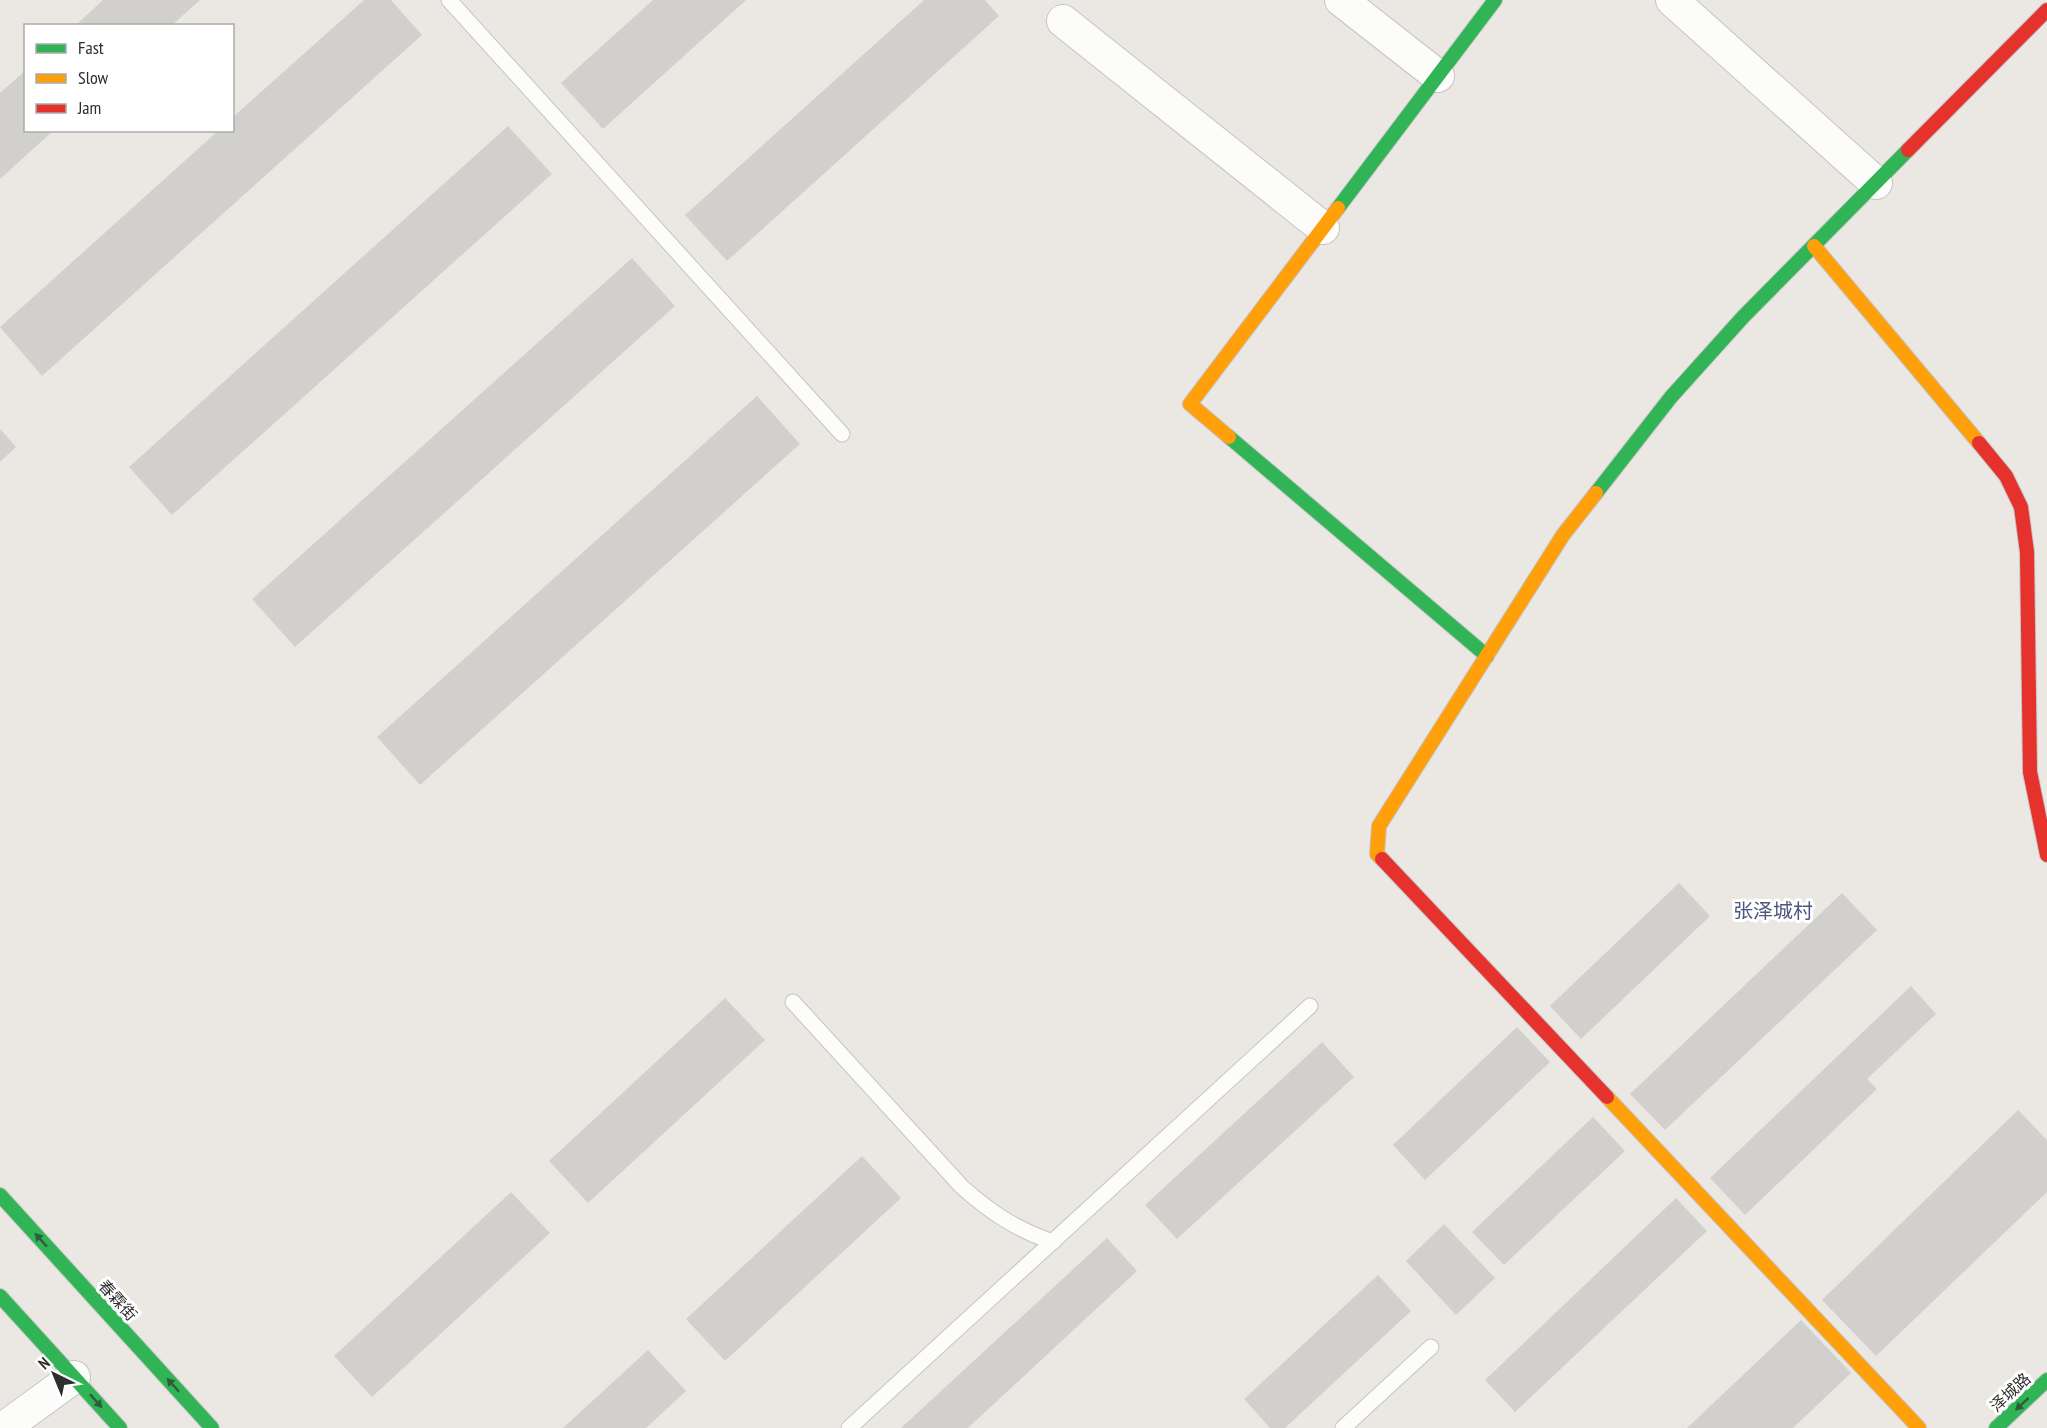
<svg xmlns="http://www.w3.org/2000/svg" width="2047" height="1428" font-family="'PT Sans Narrow','Noto Sans SC',sans-serif">
  <style>
    .building { fill: #d2d0cd }
    .lines { fill: none; stroke-linecap: round; stroke-linejoin: round }
    .lane-casing { stroke: #c5c4c4; stroke-width: 17 }
    .street-casing { stroke: #c5c4c4; stroke-width: 34 }
    .fast-casing { stroke: #c5c4c4; stroke-width: 16 }
    .slow-casing { stroke: #c5c4c4; stroke-width: 16 }
    .jam-casing { stroke: #c5c4c4; stroke-width: 16 }
    .lane { stroke: #fcfcfb; stroke-width: 15 }
    .street { stroke: #fcfcfb; stroke-width: 32 }
    .fast { stroke: #30b455; stroke-width: 14 }
    .slow { stroke: #ff9f0a; stroke-width: 14 }
    .jam { stroke: #e5322d; stroke-width: 14 }
    .oneway { fill: #2f5d3c }
    .labels { text-anchor: middle; stroke-width: 6; stroke-linejoin: round; paint-order: stroke }
    .street-label { font-size: 16px; fill: #2e2e2e; stroke: #fff }
    .quarter-label { font-size: 20px; fill: #4e577e; stroke: #fff }
  </style>
  <rect width="100%" height="100%" fill="#ebe8e4"/>
  <!-- building -->
  <g class="building">
    <path d="M103 0H200L171 26H75Z"/>
    <path d="M364 0H391L422 35 42 376 0 327 219 130H232V118Z"/>
    <path d="M653 0H746L603 129 561 83Z"/>
    <path d="M924 0H985L999 16 727 261 685 215Z"/>
    <path d="M26 70V130H54L0 179V93Z"/>
    <path d="M508 126 552 174 172 515 129 467Z"/>
    <path d="M632 258 675 306 295 647 252 599Z"/>
    <path d="M757 396 800 444 420 785 377 737Z"/>
    <path d="M0 429 16 447 0 462Z"/>
    <path d="M1679 883 1710 916 1581 1039 1550 1006Z"/>
    <path d="M1842 893 1877 930 1665 1130 1630 1094Z"/>
    <path d="M1911 986 1936 1014 1867 1079 1877 1089 1745 1215 1710 1178Z"/>
    <path d="M725 998 765 1040 588 1203 549 1161Z"/>
    <path d="M1517 1027 1550 1062 1425 1180 1393 1145Z"/>
    <path d="M1322 1042 1354 1077 1177 1239 1145 1205Z"/>
    <path d="M2018 1110 2047 1140V1192L1876 1356 1822 1300Z"/>
    <path d="M1593 1117 1625 1151 1504 1265 1472 1232Z"/>
    <path d="M862 1156 901 1198 725 1361 686 1319Z"/>
    <path d="M511 1192 550 1233 372 1397 334 1356Z"/>
    <path d="M1676 1198 1707 1231 1515 1412 1485 1380Z"/>
    <path d="M1444 1224 1495 1278 1456 1315 1406 1261Z"/>
    <path d="M1107 1238 1137 1271 968 1428H901Z"/>
    <path d="M1378 1275 1411 1311 1285 1428H1270L1244 1399Z"/>
    <path d="M1801 1320 1851 1373 1793 1428H1687Z"/>
    <path d="M648 1350 686 1391 646 1428H563Z"/>
  </g>
  <g class="lines">
    <!-- lane casing -->
    <g class="lane-casing">
      <g id="lane">
        <path d="M449 0 842 434"/>
        <path d="M793 1002 962 1187C990 1212 1017 1230 1053 1242"/>
        <path d="M849 1428 1310 1006"/>
        <path d="M1343 1428 1431 1347"/>
      </g>
    </g>
    <!-- street casing -->
    <g class="street-casing">
      <g id="street">
        <path d="M1341 0 1438 76"/>
        <path d="M1672 0 1876 183"/>
        <path d="M1063 21 1323 228"/>
        <path d="M4 1428 74 1377"/>
      </g>
    </g>
    <!-- fast casing -->
    <g class="fast-casing">
      <g id="fast">
        <path d="M1338 208 1495 0"/>
        <path d="M1229 437 1487 656"/>
        <path d="M1596 493 1671 397 1743 317 1908 150"/>
        <path d="M0 1195 212 1428"/>
        <path d="M0 1296 120 1428"/>
        <path d="M1996 1428 2047 1380"/>
      </g>
    </g>
    <!-- slow casing -->
    <g class="slow-casing">
      <g id="slow">
        <path d="M1814 246 1979 443"/>
        <path d="M1229 437 1190 404 1338 208"/>
        <path d="M1382 859 1377 854 1379 826 1563 535 1596 493"/>
        <path d="M1607 1097 1919 1428"/>
      </g>
    </g>
    <!-- jam casing -->
    <g class="jam-casing">
      <g id="jam">
        <path d="M1908 150 2047 10"/>
        <path d="M1979 443 2006 476 2021 507 2027 552 2030 772 2047 855"/>
        <path d="M1382 859 1607 1097"/>
      </g>
    </g>
    <!-- lane -->
    <use href="#lane" class="lane"/>
    <!-- street -->
    <use href="#street" class="street"/>
    <!-- fast -->
    <use href="#fast" class="fast"/>
    <!-- slow -->
    <use href="#slow" class="slow"/>
    <!-- jam -->
    <use href="#jam" class="jam"/>
  </g>
  <!-- one-way arrows -->
  <defs><path id="oneway-solid" d="M-6-.8H1V-3.2L6.5 0L1 3.2V.8H-6Z" transform="scale(1.5)"/></defs>
  <g class="oneway">
    <use href="#oneway-solid" transform="translate(41 1240) rotate(-132)"/>
    <use href="#oneway-solid" transform="translate(173 1385) rotate(-132)"/>
    <use href="#oneway-solid" transform="translate(96 1401) rotate(48)"/>
    <use href="#oneway-solid" transform="translate(2022 1404) rotate(137)"/>
  </g>
  <g class="labels">
    <!-- street labels -->
    <g class="street-label">
      <text transform="translate(118 1300) rotate(48)" y="6">春霖街</text>
      <text transform="translate(2010 1392) rotate(-43)" y="6">泽城路</text>
    </g>
    <!-- quarter labels -->
    <g class="quarter-label">
      <text x="1773" y="918">张泽城村</text>
    </g>
  </g>
  <!-- legend -->
  <rect x="24" y="24" width="210" height="108" fill="#ffffff" stroke="#ababab" stroke-width="1.5"/>
  <rect x="36" y="44" width="30" height="9" fill="#30b455" stroke="#ababab" stroke-width="1.5"/>
  <text x="78" y="54" font-size="18" fill="#2e2e2e">Fast</text>
  <rect x="36" y="74" width="30" height="9" fill="#ff9f0a" stroke="#ababab" stroke-width="1.5"/>
  <text x="78" y="84" font-size="18" fill="#2e2e2e">Slow</text>
  <rect x="36" y="104" width="30" height="9" fill="#e5322d" stroke="#ababab" stroke-width="1.5"/>
  <text x="78" y="114" font-size="18" fill="#2e2e2e">Jam</text>
  <!-- north arrow -->
  <g transform="translate(54 1374) rotate(317)" stroke="#ffffff" stroke-width="4.5" paint-order="stroke">
  <path d="M0-4.5L10 22L0 15L-10 22Z" fill="#2e2e2e"/>
  <text y="-9" font-size="16" font-weight="bold" text-anchor="middle" fill="#2e2e2e">N</text>
  </g>
</svg>
